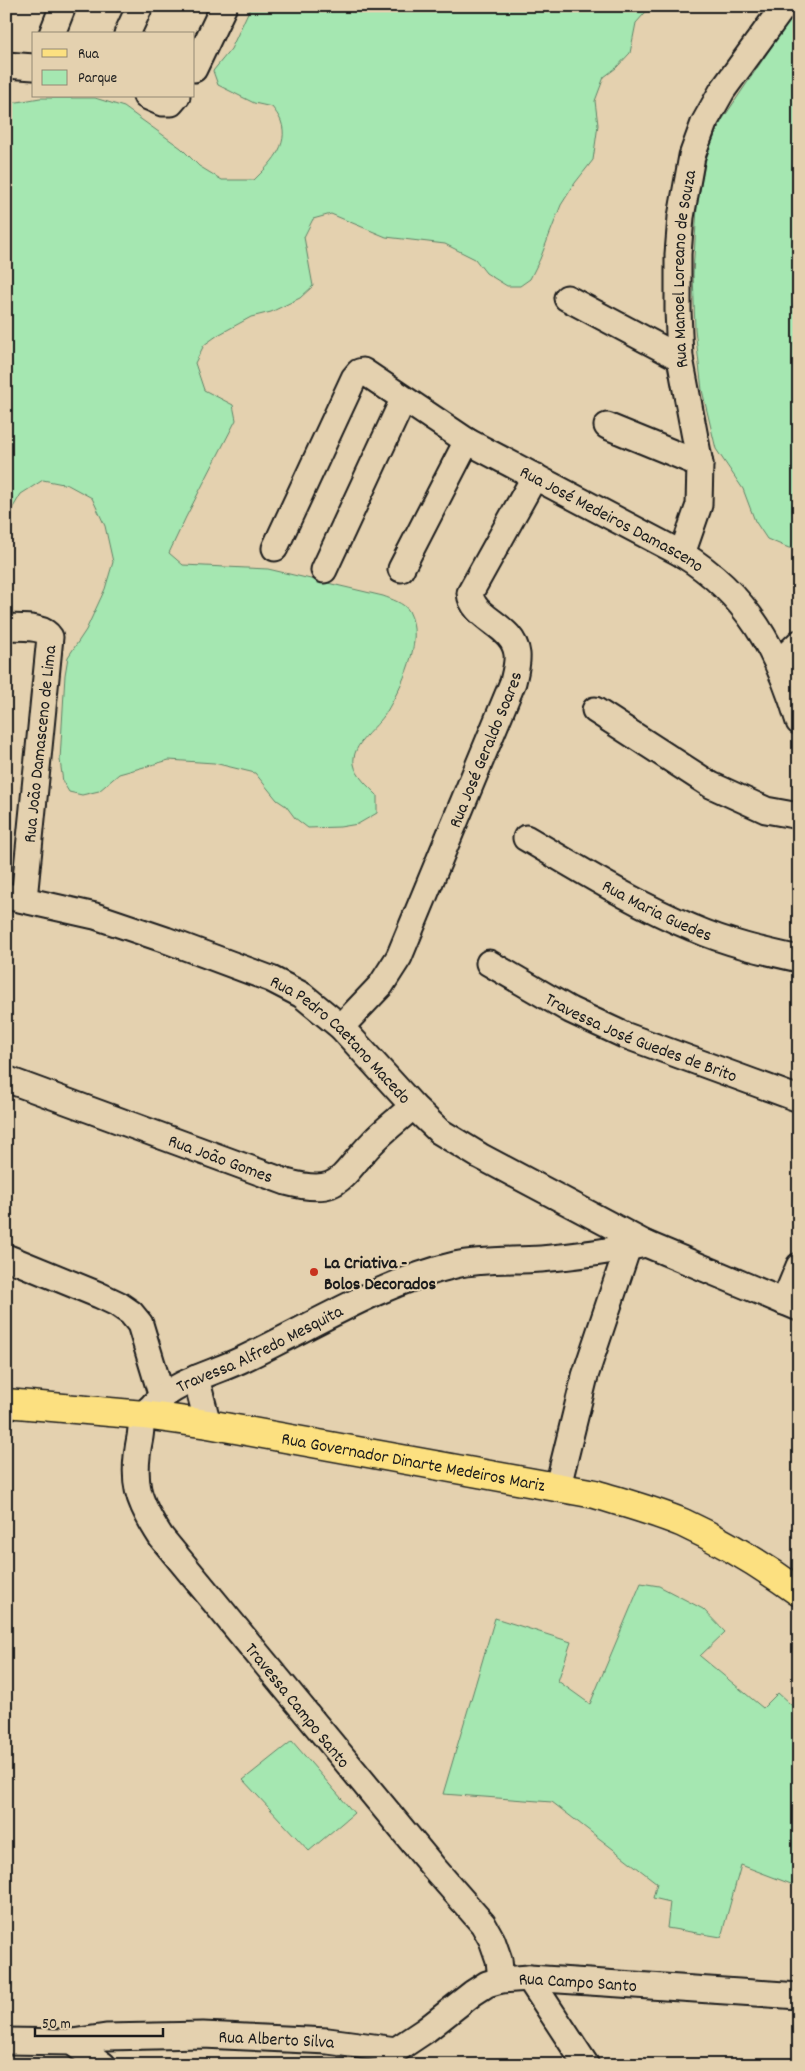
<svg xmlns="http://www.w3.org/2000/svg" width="805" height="2071" font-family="Dekko,sans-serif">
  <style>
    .green { fill: #a5e7b1; stroke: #608266 }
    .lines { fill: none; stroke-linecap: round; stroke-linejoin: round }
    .minor-casing { stroke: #1c1c1c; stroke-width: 29 }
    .major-casing { stroke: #1c1c1c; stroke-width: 31 }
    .minor { stroke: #e4d1af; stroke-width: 25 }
    .major { stroke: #fce080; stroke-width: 28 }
    .poi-dot { fill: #c8321e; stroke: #e4d1af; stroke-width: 2 }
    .labels { text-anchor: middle; stroke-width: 4; stroke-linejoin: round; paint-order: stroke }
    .street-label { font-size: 18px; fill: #1c1c1c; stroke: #e4d1af }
    .poi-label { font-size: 18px; font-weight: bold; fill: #1c1c1c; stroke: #e4d1af; text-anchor: start }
  </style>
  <rect width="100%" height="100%" fill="#e4d1af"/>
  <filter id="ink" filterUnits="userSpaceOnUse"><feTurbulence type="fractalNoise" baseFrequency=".02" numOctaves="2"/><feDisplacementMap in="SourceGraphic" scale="10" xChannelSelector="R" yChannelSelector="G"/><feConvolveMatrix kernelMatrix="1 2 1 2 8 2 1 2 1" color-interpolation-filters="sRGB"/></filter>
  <g filter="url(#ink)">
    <!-- green -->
    <g class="green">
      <path d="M251 6H651L636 23 630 53 616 68 604 77 595 101 598 125 593 160 575 183 561 205 540 259 530 279 520 286H507L486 273 475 259 445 244 386 237 331 214 313 219 304 237 313 286 300 298 271 312 251 317 218 335 204 345 195 363 204 390 233 405 236 420 186 517 169 553 183 565 268 569 383 596C391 599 404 603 409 611 425 641 401 687 386 713 377 728 351 744 354 764 356 776 369 787 377 795V813L358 824 340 827 308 828 295 818 286 806 277 800 255 773 214 763 169 760 119 774 99 791 82 795 69 792 63 782 60 760 65 675 68 657 86 630 105 589 113 562 105 526 92 498 68 485 43 480 21 494 6 519V104L40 98H95L124 107 181 148 199 166 222 180H254C270 164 290 146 281 121 279 116 275 111 272 107L254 103 218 85 213 71 231 49Z"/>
      <path d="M799 6V548H789L767 539 755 521 743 489 716 449 702 390 695 329 693 274 697 207 707 153 722 120Z"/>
      <path d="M641 1583 659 1586 703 1609 725 1632 700 1656 763 1708 778 1693 799 1712V1887L741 1865 721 1937 667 1928 670 1902 653 1898 657 1883 552 1802 443 1794 495 1618 571 1642 558 1681 590 1704Z"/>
      <path d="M292 1741 354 1813 309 1851 243 1780Z"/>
    </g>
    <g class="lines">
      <!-- minor casing -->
      <g class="minor-casing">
        <g id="minor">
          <path d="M52 34 63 6"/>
          <path d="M127 34 140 6"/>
          <path d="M6 65 34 67"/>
          <path d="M194 69 224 6"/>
          <path d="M146 96 162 103H171L177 96"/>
          <path d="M567 298 680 358"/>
          <path d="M607 426 700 464"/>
          <path id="s1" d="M275 548 354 378 359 372 363 371 467 441 682 554C747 594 778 651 799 722"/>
          <path id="s2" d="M682 554 699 505 700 464 680 358 678 310V254L681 217 692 156 704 123 722 91 784 6"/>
          <path d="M401 569 467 441"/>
          <path d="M324 570 403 400"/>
          <path d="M6 627C19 628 43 625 50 637L24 899"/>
          <path d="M778 663 799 643"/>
          <path d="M595 710 711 785 766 810 799 816"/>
          <path id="s3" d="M526 838C581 870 635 904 693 928 727 943 763 951 799 959"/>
          <path id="s4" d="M6 896 95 916 166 940 271 979 302 995 341 1027 413 1106 439 1131 480 1156 646 1244 799 1308"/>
          <path id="s5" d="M489 963 570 1010 624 1035 799 1099"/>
          <path id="s6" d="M341 1027 381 985 399 957 513 682C515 673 518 663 517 654 514 625 472 619 470 593L535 476"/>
          <path id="s7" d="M6 1079 286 1182C341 1197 339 1177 372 1143 384 1130 399 1119 413 1106"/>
          <path d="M6 1257 99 1295 118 1304 131 1313 140 1324 162 1397"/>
          <path d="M784 1302 799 1266"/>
          <path d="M196 1378 208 1424"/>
          <path d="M558 1486 585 1376 628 1247"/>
          <path d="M529 1978 586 2065"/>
          <path id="s8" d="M501 1980 499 1960 492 1940 483 1924 434 1868 161 1537C137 1500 131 1482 140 1437 141 1431 141 1421 144 1415 146 1411 151 1408 154 1404 178 1381 211 1374 241 1360 309 1328 381 1282 455 1265 483 1259 513 1261 541 1259 576 1256 612 1251 646 1244"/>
          <path id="s9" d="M6 2041 72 2042 106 2037 203 2035 328 2041 396 2050"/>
          <path d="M72 2042 103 2065"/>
          <path id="s10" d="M388 2065 396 2050 426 2030 473 1993 487 1984 501 1980 529 1978 799 1996"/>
        </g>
      </g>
      <!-- major casing -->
      <g class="major-casing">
        <g id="major">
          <path id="s11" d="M6 1403 144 1415 208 1424 595 1494C624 1503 654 1511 683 1523 724 1542 762 1565 799 1592"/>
        </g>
      </g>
      <!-- minor -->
      <use href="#minor" class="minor"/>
      <!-- major -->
      <use href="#major" class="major"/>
    </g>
  </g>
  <!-- markers -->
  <circle class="poi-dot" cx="314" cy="1272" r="5"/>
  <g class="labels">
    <!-- street labels -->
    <g class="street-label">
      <text dy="6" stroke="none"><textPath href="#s2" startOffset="290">Rua Manoel Loreano de Souza</textPath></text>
      <text dy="6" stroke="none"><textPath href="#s1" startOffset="489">Rua José Medeiros Damasceno</textPath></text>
      <text transform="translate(39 744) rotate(-84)" y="6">Rua João Damasceno de Lima</text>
      <text dy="6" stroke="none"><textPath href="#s6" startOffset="316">Rua José Geraldo Soares</textPath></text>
      <text dy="6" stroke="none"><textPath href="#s3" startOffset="150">Rua Maria Guedes</textPath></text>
      <text dy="6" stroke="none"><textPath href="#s5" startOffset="170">Travessa José Guedes de Brito</textPath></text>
      <text dy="6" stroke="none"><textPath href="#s4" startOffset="371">Rua Pedro Caetano Macedo</textPath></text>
      <text dy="6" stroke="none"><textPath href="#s7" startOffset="229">Rua João Gomes</textPath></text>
      <text dy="6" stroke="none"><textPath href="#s8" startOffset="826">Travessa Alfredo Mesquita</textPath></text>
      <text dy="6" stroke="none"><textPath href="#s11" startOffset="412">Rua Governador Dinarte Medeiros Mariz</textPath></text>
      <text transform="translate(298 1705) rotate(51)" y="6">Travessa Campo Santo</text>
      <text dy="6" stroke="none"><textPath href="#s10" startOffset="221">Rua Campo Santo</textPath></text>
      <text dy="6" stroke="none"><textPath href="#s9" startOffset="271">Rua Alberto Silva</textPath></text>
    </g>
    <!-- poi labels -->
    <g class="poi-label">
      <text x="324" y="1268">La Criativa -<tspan x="324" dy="21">Bolos Decorados</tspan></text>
    </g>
  </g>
  <!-- margin -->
  <rect width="805" height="2071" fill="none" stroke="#e4d1af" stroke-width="25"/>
  <rect x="12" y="12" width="780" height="2046" fill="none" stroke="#1c1c1c" stroke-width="2" filter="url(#ink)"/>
  <!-- legend -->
  <rect x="32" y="32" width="162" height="65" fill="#e4d1af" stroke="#948974"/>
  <rect x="42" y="49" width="25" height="8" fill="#fce080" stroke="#948974"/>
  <text x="78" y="58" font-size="15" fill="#1c1c1c">Rua</text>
  <rect x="42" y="70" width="25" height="15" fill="#a5e7b1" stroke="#948974"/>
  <text x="78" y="82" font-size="15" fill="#1c1c1c">Parque</text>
  <!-- scale -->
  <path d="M35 2028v8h128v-8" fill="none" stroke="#1c1c1c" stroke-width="2.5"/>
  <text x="42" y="2028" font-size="15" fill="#1c1c1c" stroke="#e4d1af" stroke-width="4" paint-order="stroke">50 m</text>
</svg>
